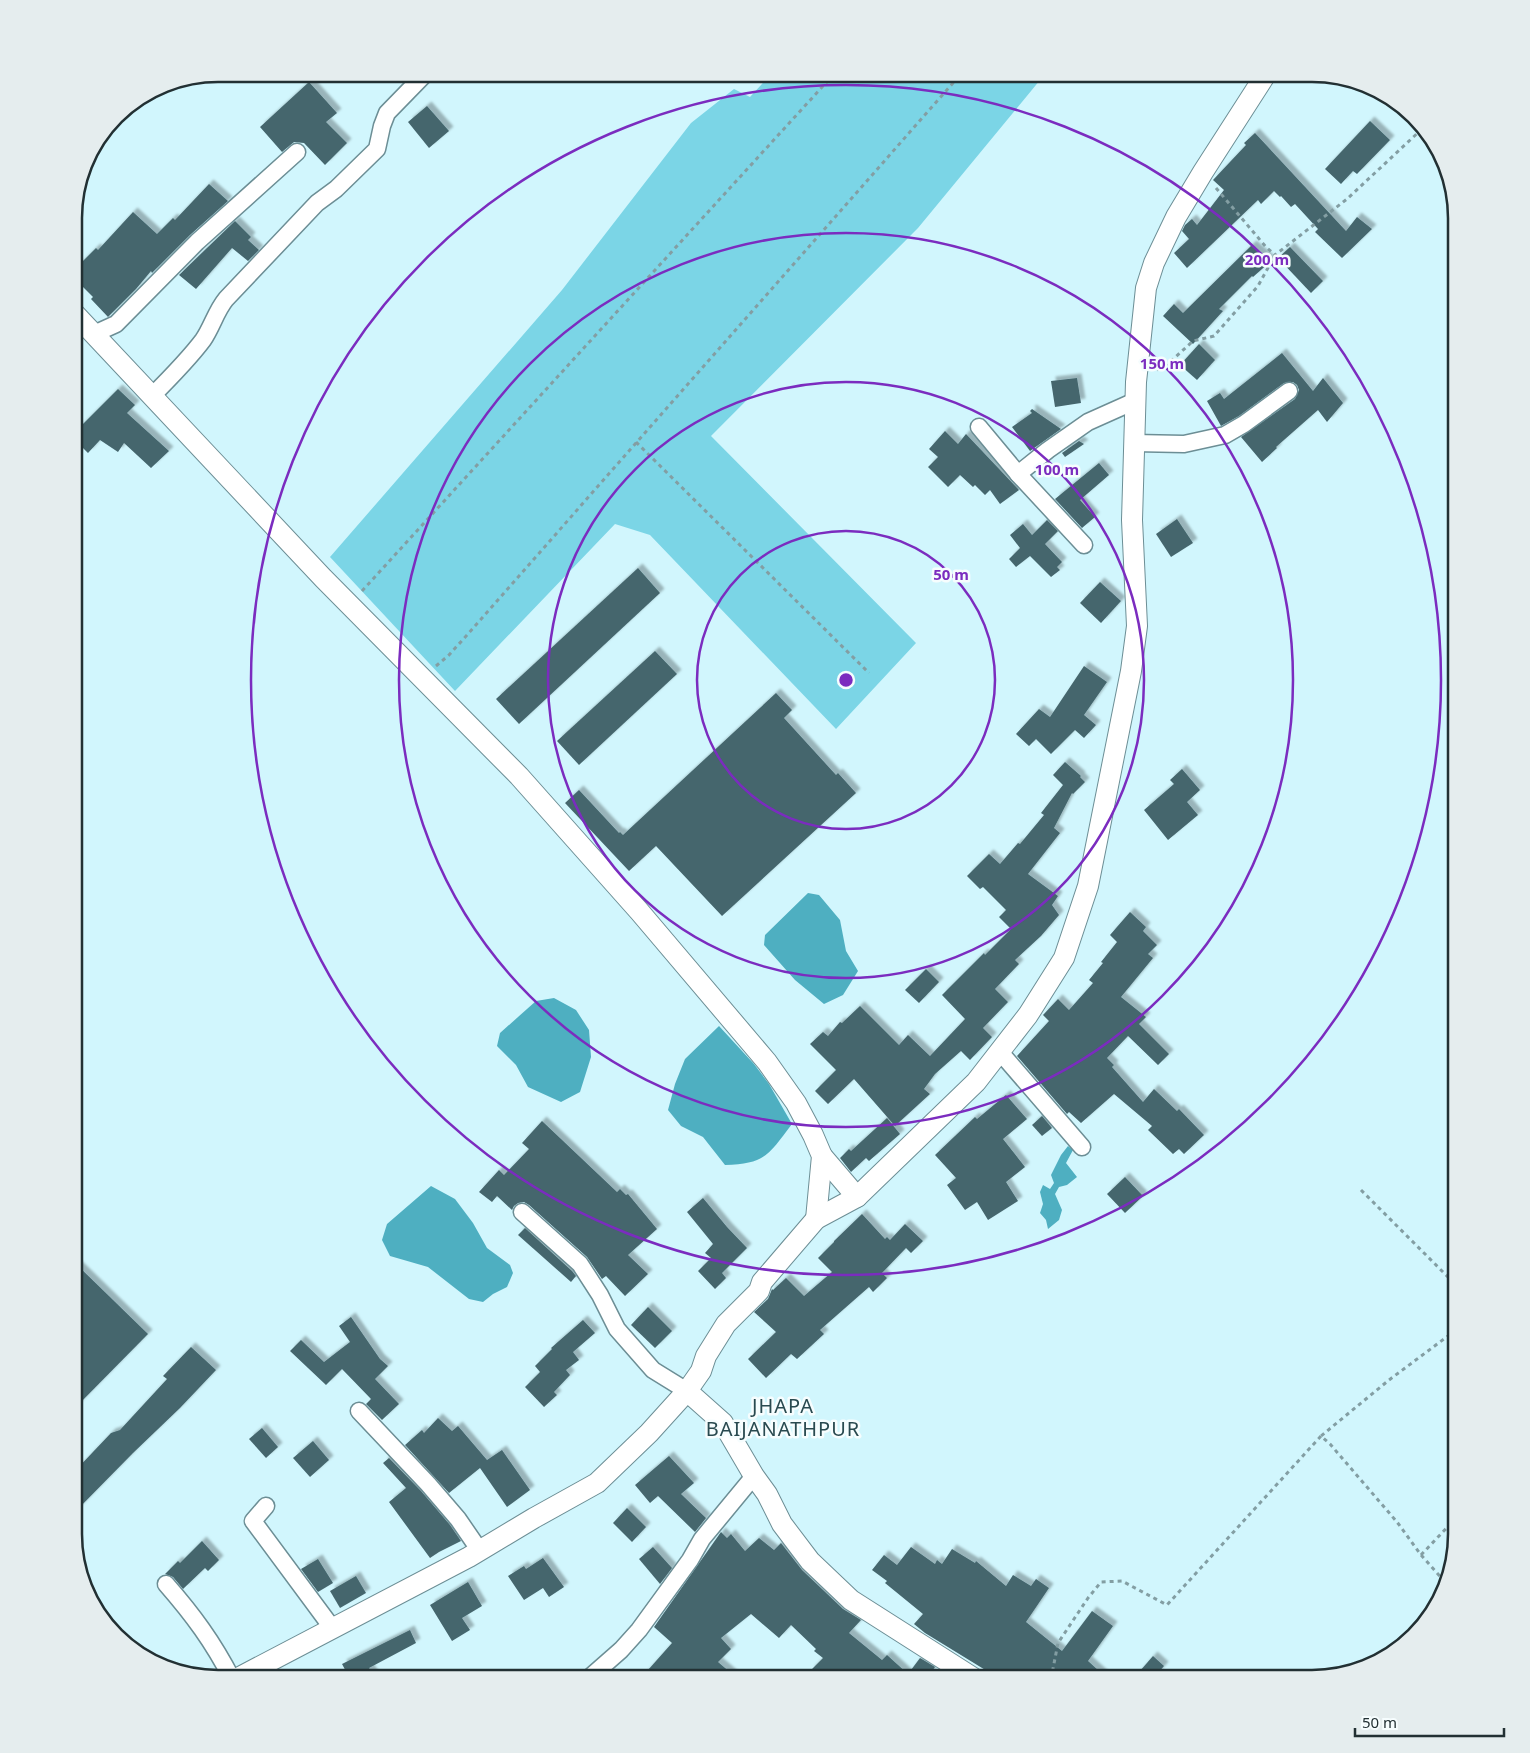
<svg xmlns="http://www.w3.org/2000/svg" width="1530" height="1753" font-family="'Noto Sans',sans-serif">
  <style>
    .green { fill: #7bd5e6 }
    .water { fill: #4eafc1 }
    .building { fill: #45666d; filter: url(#shadow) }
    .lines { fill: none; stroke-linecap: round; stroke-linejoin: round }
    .minor-casing { stroke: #6c8e95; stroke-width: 19 }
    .tertiary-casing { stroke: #6c8e95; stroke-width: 22 }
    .path { stroke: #839ea3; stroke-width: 3; stroke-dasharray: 4 4; stroke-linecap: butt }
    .minor { stroke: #fff; stroke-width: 16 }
    .tertiary { stroke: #fff; stroke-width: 20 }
    .ring { fill: none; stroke: #7b2cbf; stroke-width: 2.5 }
    .labels { text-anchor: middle; stroke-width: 5; stroke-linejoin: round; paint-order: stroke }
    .quarter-label { font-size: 20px; letter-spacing: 1px; fill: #294a50; stroke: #f6fdfe }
    .rim { fill: none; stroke: #223033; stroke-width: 2.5 }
    .centre { fill: #7b2cbf; stroke: #f6fdfe; stroke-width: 2.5 }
    .ring-label { font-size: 15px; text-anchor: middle; font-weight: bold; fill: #7b2cbf; stroke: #f6fdfe; stroke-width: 5; stroke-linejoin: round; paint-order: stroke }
  </style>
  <defs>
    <filter id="shadow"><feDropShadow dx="4.5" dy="-4.5" stdDeviation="1" flood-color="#0004"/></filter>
  </defs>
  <rect width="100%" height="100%" fill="#d1f6fd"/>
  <!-- green -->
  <path class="green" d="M771 74H1045L918 228 711 436 916 643 836 729 650 535 615 524 455 691 330 557 562 290 691 123 734 89 750 97Z"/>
  <!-- water -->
  <g class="water">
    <path d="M808 893 819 895 840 920 846 951 858 971 843 995 824 1004 795 980 764 945 765 935Z"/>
    <path d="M554 998 576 1010 589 1030 591 1057 580 1092 561 1102 528 1087 516 1065 497 1046 500 1033 536 1001Z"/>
    <path d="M719 1026 754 1064 769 1084 792 1124C769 1154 766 1164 725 1165L703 1137 681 1126 668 1110 675 1084 685 1059Z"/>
    <path d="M1068 1146 1073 1150 1066 1163 1077 1177 1067 1185 1059 1187 1055 1194 1062 1210 1059 1220 1048 1229 1046 1220 1040 1213 1043 1204 1040 1192 1043 1185 1050 1189 1054 1183 1051 1175 1061 1155Z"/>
    <path d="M431 1186 455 1199 473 1223 487 1248 510 1265 513 1273 507 1287 493 1294 483 1302 469 1299 428 1267 390 1256 382 1240 387 1224Z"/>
  </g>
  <!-- building -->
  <g class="building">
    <path d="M309 82 337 113 326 122 347 143 325 165 304 143 294 142 282 152 260 127Z"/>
    <path d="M427 106 449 131 429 148 408 122Z"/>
    <path d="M1370 121 1390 140 1357 174 1353 171 1341 184 1325 169Z"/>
    <path d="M1255 133 1346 231 1357 217 1372 229 1342 258 1315 232 1318 229 1295 204 1291 207 1281 196 1280 197 1274 191 1261 204 1258 200 1187 268 1174 253 1189 239 1182 231 1185 225 1192 219 1197 225 1224 190 1213 180 1246 145 1244 143Z"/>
    <path d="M209 184 228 201 190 235 152 273 151 271 136 289 108 317 91 299 93 297 74 278V270L96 248 98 250 133 212 157 234 173 218 175 220Z"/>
    <path d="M235 221 251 237 248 240 259 250 248 261 232 248 196 289 179 275Z"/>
    <path d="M1252 245 1271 261 1253 277 1252 276 1219 309 1223 311 1193 344 1163 316 1174 304 1183 313Z"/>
    <path d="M1290 247 1323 281 1311 293 1278 258Z"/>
    <path d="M1199 344 1215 360 1197 380 1180 365Z"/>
    <path d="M1282 353 1313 391 1323 378 1343 403 1327 422 1318 410 1276 447 1277 448 1262 462 1241 437 1295 399 1299 390 1297 385 1293 382 1284 383 1239 416 1221 426 1207 401 1220 393 1224 399Z"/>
    <path d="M1077 378 1081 403 1055 407 1051 381Z"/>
    <path d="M118 389 135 405 127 413 169 451 151 468 124 443 118 452 100 440 88 453 74 439V433Z"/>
    <path d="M1032 409 1061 429 1030 451 1012 427 1032 413 1030 411Z"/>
    <path d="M945 431 958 444 966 434 1019 490 1000 504 990 490 985 495 975 485 973 487 960 475 948 487 928 467 938 457 929 449Z"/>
    <path d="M1079 441 1084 444 1065 457 1062 453Z"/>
    <path d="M1099 463 1109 475 1080 500 1095 517 1082 528 1055 499Z"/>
    <path d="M1177 519 1193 543 1171 557 1156 534Z"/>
    <path d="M1047 520 1058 531 1045 544 1062 562 1057 567 1060 570 1051 577 1030 556 1016 567 1009 559 1020 548 1010 535 1023 524 1032 535Z"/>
    <path d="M638 568 660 593 519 724 496 699Z"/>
    <path d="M1100 582 1121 601 1101 623 1080 603Z"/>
    <path d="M655 651 677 674 579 765 557 741Z"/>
    <path d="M1084 666 1107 682 1084 715 1096 725 1084 738 1075 730 1051 754 1036 739 1029 746 1016 734 1039 709 1050 717Z"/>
    <path d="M776 693 792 710 784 718 836 775 838 773 856 793 722 916 656 846 629 871 565 803 579 790 619 833 620 832 623 835Z"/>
    <path d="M1065 762 1081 776 1080 777 1085 782 1073 794 1072 793 1054 828 1060 833 1028 874 1058 896 1052 905 1059 915 1041 936 1015 960 1019 964 995 989 1008 1002 983 1028 992 1037 970 1060 961 1051 935 1074 924 1089 930 1094 895 1126 854 1079 828 1104 815 1091 836 1070 810 1044 823 1032 828 1036 840 1022 842 1023 860 1006 899 1045 908 1035 930 1056 965 1019 942 995 984 953 985 955 1011 929 999 917 1006 910 983 887 980 889 967 876 989 854 1000 864 1018 843 1020 844 1044 815 1041 813 1063 785 1053 775Z"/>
    <path d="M1182 769 1200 790 1187 802 1198 815 1168 840 1144 810 1174 784 1170 780Z"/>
    <path d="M1130 912 1146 927 1143 931 1157 945 1148 954 1153 958 1121 997 1146 1017 1139 1024 1169 1054 1158 1065 1128 1036 1107 1058 1114 1065 1112 1067 1143 1102 1154 1089 1177 1111 1179 1109 1204 1135 1184 1154 1179 1149 1173 1154 1148 1130 1152 1126 1114 1094 1081 1123 1069 1112 1067 1114 1017 1056 1049 1021 1043 1015 1058 999 1069 1010 1093 983 1089 980 1103 963 1101 962 1117 942 1110 935Z"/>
    <path d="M926 969 939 982 919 1003 905 990Z"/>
    <path d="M1006 1095 1027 1119 1003 1139 1025 1167 1006 1182 1018 1201 988 1220 977 1202 965 1210 947 1185 956 1178 935 1155 975 1117 977 1119Z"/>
    <path d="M1042 1116 1052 1128 1042 1136 1032 1125Z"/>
    <path d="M887 1118 900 1134 869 1161 866 1158 851 1172 840 1158 849 1149 851 1151Z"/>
    <path d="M542 1121 617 1192 620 1189 626 1195 628 1194 657 1229 628 1255 648 1274 625 1296 606 1276 602 1279 587 1257 529 1205 524 1202 518 1203 514 1206 512 1210 497 1196 492 1202 479 1192 499 1170 504 1175 529 1149 522 1143Z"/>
    <path d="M1125 1177 1143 1196 1125 1213 1107 1194Z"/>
    <path d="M703 1198 727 1227 747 1248 722 1273 726 1278 715 1289 698 1271 711 1258 705 1253 713 1244 687 1212Z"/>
    <path d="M862 1214 885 1239 887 1237 890 1240 905 1224 923 1241 911 1253 906 1248 882 1273 887 1278 873 1292 869 1287 820 1330 824 1334 797 1359 791 1354 766 1378 748 1359 776 1332 754 1312 768 1299 772 1289 773 1290 786 1278 804 1296 832 1272 818 1258 834 1242V1241Z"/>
    <path d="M525 1228 572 1271 576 1276 571 1282 518 1235Z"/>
    <path d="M74 1262 148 1334 74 1409Z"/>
    <path d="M648 1307 672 1331 655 1348 631 1325Z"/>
    <path d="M351 1317 380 1359 388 1366 375 1379 399 1404 382 1420 366 1404 371 1399 342 1369 326 1385 290 1351 301 1340 324 1362 350 1342 339 1326Z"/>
    <path d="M583 1320 595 1333 573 1352 579 1360 566 1370 570 1375 554 1392 557 1395 544 1407 525 1387 540 1372 535 1366 552 1349 551 1348Z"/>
    <path d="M191 1347 216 1370 180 1408 133 1453 74 1513V1472L111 1433 120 1430 167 1379 163 1376Z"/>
    <path d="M438 1418 452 1431 458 1426 487 1460 502 1450 530 1490 507 1507 480 1468 449 1493 405 1445 422 1430 424 1433Z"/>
    <path d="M262 1428 278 1447 266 1458 249 1439Z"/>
    <path d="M313 1441 329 1460 310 1477 293 1458Z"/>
    <path d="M669 1456 694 1483 681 1494 706 1518 695 1532 658 1496 650 1503 635 1485Z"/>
    <path d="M389 1458 421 1491 450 1525 461 1541 439 1552 430 1558 389 1502 406 1488 383 1463Z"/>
    <path d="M627 1508 646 1527 632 1542 613 1523Z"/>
    <path d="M721 1532 727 1538 731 1534 745 1551 759 1538 774 1550 781 1543 802 1570 843 1609 861 1620 849 1633 882 1660 887 1655 908 1674 920 1658 935 1667 926 1679H817L810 1671 823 1658 814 1651 816 1649 791 1625 779 1638 751 1614 721 1638 731 1649 718 1662 738 1679H640L672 1643 654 1627Z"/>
    <path d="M202 1541 219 1560 208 1571 205 1568 183 1589 173 1577 165 1574 178 1561 180 1563Z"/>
    <path d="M653 1547 672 1568 660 1584 639 1559Z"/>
    <path d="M911 1547 935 1564 937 1560 942 1564 952 1549 975 1563 976 1561 1006 1586 1013 1575 1031 1586 1036 1579 1049 1588 1026 1622 1062 1651 1092 1611 1113 1626 1088 1661 1108 1679H1000L925 1633 914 1624 923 1614 885 1583 887 1581 872 1570 884 1555 897 1565Z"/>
    <path d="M543 1558 564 1587 549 1597 543 1588 524 1600 508 1576 524 1566 526 1569Z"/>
    <path d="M318 1559 333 1583 318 1592 301 1569Z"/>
    <path d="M356 1576 366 1593 340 1608 330 1591Z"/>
    <path d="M468 1582 482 1606 462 1618 470 1630 452 1641 430 1605Z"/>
    <path d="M410 1630 416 1643 369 1668 377 1679H350L342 1664Z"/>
    <path d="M1153 1656 1164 1666 1153 1679H1133Z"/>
  </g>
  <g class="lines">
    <!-- minor casing -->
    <g class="minor-casing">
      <g id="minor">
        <path d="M94 334 116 324 197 242 297 152"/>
        <path d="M152 396C170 378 188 360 203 340 212 327 216 311 226 299L317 203 336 189 377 149 382 126 387 113 425 74"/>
        <path d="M979 427 1018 474 1084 545"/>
        <path d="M1134 443 1184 444 1225 435 1244 424 1289 391"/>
        <path d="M1018 474 1048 450 1088 422 1135 401"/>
        <path d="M1000 1052 1082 1147"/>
        <path d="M522 1212 580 1264 600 1295 617 1329 653 1370 687 1391"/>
        <path d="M359 1411 428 1484 458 1519 480 1551"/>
        <path d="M266 1506 253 1521 333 1629"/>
        <path d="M166 1584C193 1615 213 1642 232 1679"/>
        <path d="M588 1679 621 1650 639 1630 690 1560 702 1539 754 1476"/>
      </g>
    </g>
    <!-- tertiary casing -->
    <g class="tertiary-casing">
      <g id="tertiary">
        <path d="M74 313 323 578 519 776 639 911 767 1062 796 1103 813 1135 822 1156 816 1219"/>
        <path d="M822 1156 857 1197"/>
        <path d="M687 1391 723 1423 754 1476 767 1494 782 1524 810 1561 851 1600 975 1679"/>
        <path d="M236 1679 469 1557 534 1518 597 1483 649 1433 687 1391 701 1371 706 1356 726 1324 759 1291 762 1282 816 1219 857 1197 976 1082 1028 1015 1064 958 1088 886 1131 671 1137 626 1132 520 1136 382 1146 288 1154 263 1176 217 1203 172 1266 74"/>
      </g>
    </g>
    <!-- path -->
    <g class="path">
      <path d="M1216 188 1266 247 1275 255"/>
      <path d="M1157 370 1170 362 1193 341 1214 336 1258 286 1275 255 1347 199 1423 128"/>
      <path d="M636 442 869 673"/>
      <path d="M362 591 834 74"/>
      <path d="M436 666 449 655 467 635 961 74"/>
      <path d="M1361 1190 1456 1285"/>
      <path d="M1421 1555 1456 1518"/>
      <path d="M1445 1582 1421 1555 1397 1522 1330 1444 1321 1436 1389 1380 1456 1330"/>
      <path d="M1051 1679 1058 1643 1088 1598 1101 1582 1122 1581 1167 1605 1321 1436"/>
    </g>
    <!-- minor -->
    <use href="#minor" class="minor"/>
    <!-- tertiary -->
    <use href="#tertiary" class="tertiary"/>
  </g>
  <!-- distance rings -->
  <g class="ring">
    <circle cx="846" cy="680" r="149"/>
    <circle cx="846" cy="680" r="298"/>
    <circle cx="846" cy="680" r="447"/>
    <circle cx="846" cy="680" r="595"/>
  </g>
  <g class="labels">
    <!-- quarter labels -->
    <g class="quarter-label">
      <text x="783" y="1413">JHAPA<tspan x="783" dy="23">BAIJANATHPUR</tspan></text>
    </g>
  </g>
  <!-- crop -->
  <path d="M0 0H1530V1753H0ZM218 82H1312A136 136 0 0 1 1448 218V1534A136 136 0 0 1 1312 1670H218A136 136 0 0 1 82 1534V218A136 136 0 0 1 218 82Z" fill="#e5edee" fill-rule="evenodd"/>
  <path class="rim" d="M218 82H1312A136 136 0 0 1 1448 218V1534A136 136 0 0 1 1312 1670H218A136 136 0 0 1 82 1534V218A136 136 0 0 1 218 82Z"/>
  <circle cx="846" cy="680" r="8" class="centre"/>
  <g class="ring-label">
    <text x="1267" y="265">200 m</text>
    <text x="1162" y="369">150 m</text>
    <text x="1057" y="475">100 m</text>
    <text x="951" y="580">50 m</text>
  </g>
  <!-- scale -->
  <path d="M1355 1728v8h149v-8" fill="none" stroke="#223033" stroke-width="2.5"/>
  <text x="1362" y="1728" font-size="15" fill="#223033" stroke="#f6fdfe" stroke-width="4" paint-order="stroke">50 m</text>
</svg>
